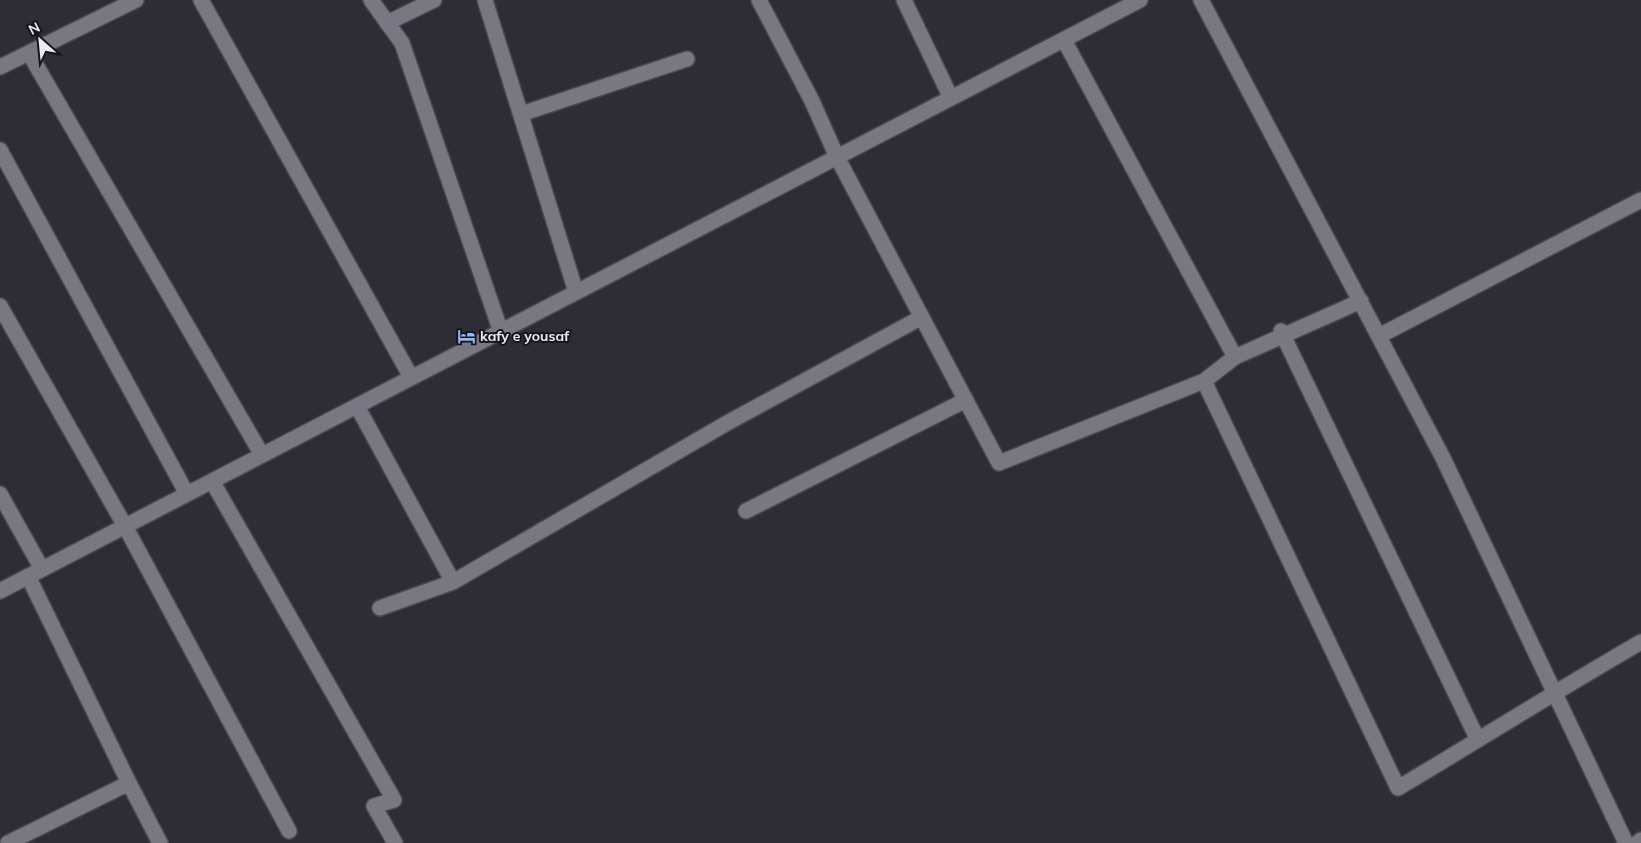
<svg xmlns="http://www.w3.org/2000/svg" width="1641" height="843" font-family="Mulish,sans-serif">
	<rect width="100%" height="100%" fill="#2e2c34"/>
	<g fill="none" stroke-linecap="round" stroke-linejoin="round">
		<defs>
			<path id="minor" d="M201,0L411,377
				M371,0L402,43L501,332
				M485,0L576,292
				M759,0L812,101L837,157L999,463L1204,381L1398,788C1479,740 1559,689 1641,642
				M904,0L951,98
				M1201,0L1443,458L1626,843
				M387,23L434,0
				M1064,40L1235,357L1204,381
				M29,53L262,455
				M0,67L136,0
				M521,114L687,59
				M0,150L187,494
				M0,306L125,526L289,831
				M1281,331L1478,740
				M1379,336L1641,200
				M1235,357L1361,301
				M357,406L453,582L380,608
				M212,481L394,800L374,806L395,843
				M0,494L42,569
				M746,511L966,400
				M28,576L129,783
				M453,582L727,423L922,317
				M0,591L1140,0
				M8,843L129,783L160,843
				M1637,843L1641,840"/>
		</defs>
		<use href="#minor" stroke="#4a484f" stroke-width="18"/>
		<use href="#minor" stroke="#797781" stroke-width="15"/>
	</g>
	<defs>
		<symbol id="hotel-bare" viewBox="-9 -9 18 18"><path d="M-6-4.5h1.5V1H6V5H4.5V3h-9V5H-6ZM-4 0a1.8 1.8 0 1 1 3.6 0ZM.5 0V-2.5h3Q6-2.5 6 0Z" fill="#8fb8fd" stroke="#161519" stroke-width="2.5" paint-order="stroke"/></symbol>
	</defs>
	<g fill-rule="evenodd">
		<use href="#hotel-bare" x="454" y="324" width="25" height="25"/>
	</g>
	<g text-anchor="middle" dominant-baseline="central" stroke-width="4" stroke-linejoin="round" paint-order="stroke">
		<g font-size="14" font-weight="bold" fill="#edebf1" stroke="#161519" text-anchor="start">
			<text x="480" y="336">kafy e yousaf</text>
		</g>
	</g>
	<g transform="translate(40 40) rotate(333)" stroke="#161519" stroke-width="4" paint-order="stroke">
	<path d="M0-4L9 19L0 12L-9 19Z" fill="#edebf1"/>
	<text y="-8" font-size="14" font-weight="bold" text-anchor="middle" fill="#edebf1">N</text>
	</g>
</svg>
